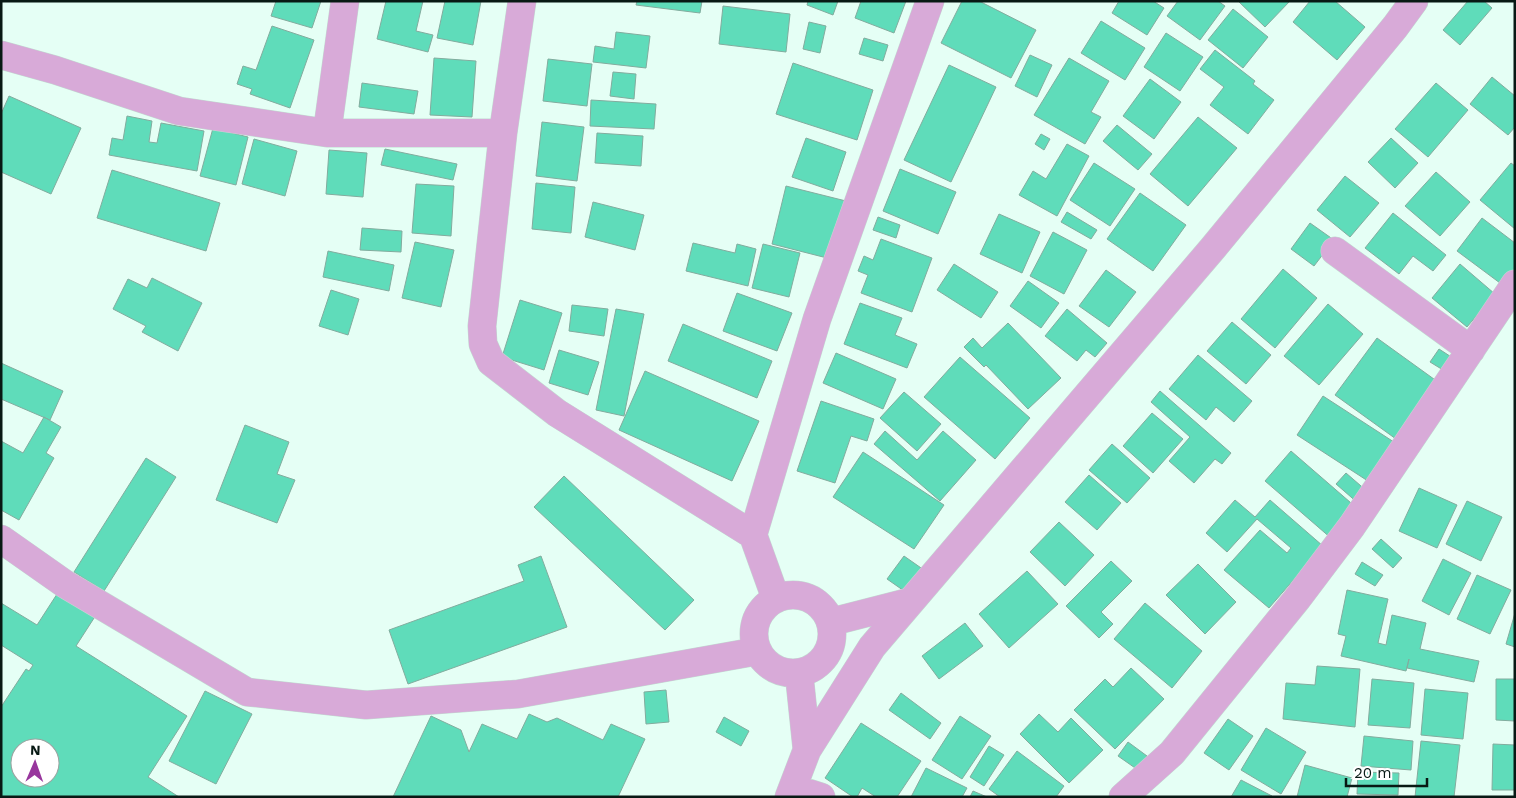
<svg xmlns="http://www.w3.org/2000/svg" width="1516" height="798" font-family="'Work Sans',sans-serif">
	<rect width="100%" height="100%" fill="#e5fff5"/>
	<path fill="#5fdcba" stroke="#82ac9e" fill-rule="evenodd" d="M276,1H321L312,28L271,16Z
		M386,1H423L416,31L433,35L428,52L377,39Z
		M445,1H481L473,45L437,38Z
		M637,1H702L700,13L636,5Z
		M808,1H838L833,15L807,5Z
		M861,1H906L894,33L855,18Z
		M962,1H979L1036,30L1011,78L941,43Z
		M1119,1H1153L1164,8L1147,35L1112,13Z
		M1178,1H1218L1225,6L1200,40L1167,16Z
		M1238,1H1290L1265,27Z
		M1310,1H1335L1365,27L1337,60L1293,22Z
		M1468,1H1484L1492,8L1460,45L1443,30Z
		M723,6L790,14L786,52L719,44Z
		M1233,9L1268,37L1243,68L1208,40Z
		M1101,21L1145,48L1125,80L1081,53Z
		M809,22L826,26L820,53L803,49Z
		M272,26L314,40L290,108L250,94L252,89L237,84L243,66L256,70Z
		M616,32L650,36L646,68L593,62L595,46L614,49Z
		M1166,33L1203,57L1180,91L1144,67Z
		M864,38L888,45L883,61L859,54Z
		M1215,50L1255,81L1253,84L1274,100L1248,134L1210,105L1224,87L1200,69Z
		M1030,55L1052,65L1037,97L1015,86Z
		M434,58L476,61L472,117L430,115Z
		M1069,58L1109,81L1091,112L1101,117L1085,144L1034,115Z
		M548,59L592,64L587,106L543,101Z
		M793,63L873,90L857,140L776,114Z
		M949,65L996,87L951,182L904,160Z
		M613,72L636,74L634,99L610,96Z
		M1492,77L1515,96V127L1508,135L1470,104Z
		M1150,79L1181,102L1154,139L1123,116Z
		M362,83L418,91L414,114L359,107Z
		M1436,83L1468,110L1428,157L1395,129Z
		M9,96L81,128L51,194L1,172V114Z
		M591,100L656,104L654,129L590,126Z
		M127,116L152,121L149,142L157,143L161,123L204,131L197,171L109,155L112,138L123,140Z
		M1198,117L1237,148L1188,206L1150,174Z
		M542,122L584,127L577,181L536,176Z
		M1117,125L1152,154L1138,170L1103,141Z
		M213,128L248,137L236,185L200,176Z
		M597,133L643,136L641,166L595,163Z
		M1041,134L1050,139L1044,150L1035,144Z
		M806,138L846,152L833,191L792,177Z
		M1391,138L1418,163L1395,188L1368,162Z
		M254,139L297,151L285,196L242,184Z
		M1067,144L1089,156L1057,216L1019,195L1033,171L1046,179Z
		M385,149L457,164L453,180L381,165Z
		M329,150L367,153L363,197L326,194Z
		M1094,163L1135,189L1110,226L1070,200Z
		M1511,163L1515,166V229L1480,200Z
		M900,169L956,192L938,234L883,211Z
		M112,170L220,203L206,251L97,218Z
		M1436,172L1470,202L1440,236L1405,206Z
		M1345,176L1379,203L1350,237L1317,210Z
		M536,183L575,187L571,233L532,229Z
		M416,184L454,186L451,236L412,233Z
		M786,186L846,201L831,259L772,244Z
		M1140,193L1186,225L1153,271L1107,239Z
		M593,202L644,215L635,250L585,237Z
		M1067,212L1097,230L1091,239L1061,222Z
		M1393,213L1446,255L1433,271L1413,256L1399,274L1365,248Z
		M999,214L1040,232L1022,273L980,254Z
		M878,217L900,225L896,238L873,230Z
		M1482,218L1515,243V273L1504,286L1457,251Z
		M1310,223L1334,240L1314,266L1291,249Z
		M362,228L402,231L401,252L360,250Z
		M1053,232L1087,250L1064,294L1030,276Z
		M881,239L932,258L912,312L861,293L868,275L858,271L864,256L873,260Z
		M415,242L454,250L441,307L402,298Z
		M693,243L735,253L737,244L756,249L748,286L686,271Z
		M763,244L800,253L789,297L752,288Z
		M328,251L394,265L389,291L323,277Z
		M954,264L998,292L981,318L937,290Z
		M1460,264L1495,294L1467,327L1432,298Z
		M1283,269L1317,298L1275,348L1241,319Z
		M1106,270L1136,292L1109,327L1079,306Z
		M152,278L202,303L178,351L142,332L146,326L113,309L128,279L147,288Z
		M1028,281L1059,303L1041,328L1010,306Z
		M331,290L359,299L348,335L319,326Z
		M737,293L792,313L777,351L723,331Z
		M520,300L562,313L544,370L502,357Z
		M860,303L902,318L895,335L917,344L907,368L844,344Z
		M1328,304L1363,334L1319,385L1284,356Z
		M572,305L608,309L604,336L569,331Z
		M616,309L644,314L624,416L596,410Z
		M1067,309L1107,343L1095,357L1086,350L1077,361L1045,336Z
		M1232,322L1271,355L1246,384L1207,351Z
		M1008,323L1061,378L1028,409L986,365L984,367L964,347L973,338L982,348Z
		M683,324L772,361L757,398L668,361Z
		M1377,338L1438,382L1396,439L1335,395Z
		M1439,349L1456,360L1448,373L1430,362Z
		M559,350L599,362L588,395L549,383Z
		M836,353L896,379L883,409L823,383Z
		M1198,355L1252,401L1234,422L1216,407L1206,420L1169,389Z
		M960,357L1030,418L995,459L924,397Z
		M1,363L63,391L50,420L1,399Z
		M645,371L759,421L732,481L619,430Z
		M1160,391L1231,453L1222,464L1215,459L1194,483L1169,461L1190,437L1151,402Z
		M904,392L941,424L917,451L880,418Z
		M1323,396L1397,444L1371,483L1297,435Z
		M821,401L874,419L867,441L851,436L835,483L797,471Z
		M1152,413L1183,439L1153,473L1123,446Z
		M44,417L61,427L46,453L54,458L19,520L1,510V441L23,453Z
		M245,425L289,442L277,474L295,480L277,523L216,500Z
		M885,431L917,460L943,431L976,460L940,501L874,444Z
		M1112,444L1150,478L1127,503L1089,470Z
		M1291,451L1358,509L1332,539L1265,481Z
		M863,452L944,505L914,549L833,497Z
		M146,458L176,477L104,591L74,572Z
		M1346,473L1368,492L1359,504L1336,484Z
		M1089,475L1121,503L1097,530L1065,502Z
		M564,476L694,600L665,630L534,507Z
		M1419,488L1457,505L1437,548L1399,531Z
		M1235,500L1255,517L1270,500L1323,546L1269,608L1224,570L1260,530L1287,553L1291,548L1257,519L1227,552L1206,533Z
		M1467,501L1502,517L1481,561L1446,544Z
		M1059,522L1094,555L1065,586L1030,552Z
		M1381,539L1402,558L1393,568L1372,549Z
		M541,556L567,627L408,684L389,630L524,581L518,565Z
		M904,556L924,570L907,593L887,579Z
		M1443,559L1471,573L1449,615L1422,601Z
		M1111,561L1132,581L1101,612L1113,624L1099,638L1066,606Z
		M1362,562L1383,575L1375,586L1355,574Z
		M1198,564L1236,602L1205,634L1166,595Z
		M1027,571L1058,604L1009,648L979,614Z
		M1477,575L1511,590L1490,634L1457,619Z
		M1347,590L1388,599L1378,643L1386,645L1392,615L1426,623L1420,649L1479,661L1474,682L1407,668L1409,659L1406,671L1341,656L1346,636L1338,634Z
		M59,591L96,615L76,646L187,716L148,777L179,797H1V707L26,669L29,671L33,665L1,645V603L37,625ZM20,748H50V778H20Z
		M1145,603L1202,651L1172,688L1114,639Z
		M1515,613V647L1506,644Z
		M965,623L983,646L939,679L922,656Z
		M1317,666L1360,669L1355,727L1283,719L1286,683L1315,685Z
		M1131,668L1164,699L1115,749L1074,710L1105,679L1113,687Z
		M1372,679L1414,683L1410,728L1368,725Z
		M1496,679H1515V721L1496,720Z
		M1425,689L1468,693L1463,739L1421,735Z
		M666,690L669,722L646,724L644,692Z
		M205,691L252,714L216,784L169,761Z
		M901,693L941,723L930,739L889,710Z
		M529,714L547,722L557,718L603,740L611,724L645,739L618,797H393L431,716L461,730L469,752L482,724L517,739Z
		M1039,714L1058,732L1071,718L1103,750L1069,783L1020,734Z
		M960,716L991,736L962,779L932,760Z
		M724,717L749,731L741,746L716,732Z
		M1228,719L1253,736L1229,770L1204,753Z
		M861,723L921,761L897,797H876L862,788L857,797H853L825,778Z
		M1266,728L1306,752L1281,794L1241,770Z
		M1364,736L1413,741L1411,770L1361,766Z
		M1421,741L1460,745L1454,797H1415Z
		M1128,742L1147,756L1138,770L1118,756Z
		M1493,744L1515,745V790H1492Z
		M989,746L1004,755L984,786L970,777Z
		M1017,751L1064,786L1056,797H1000L989,789Z
		M1305,765L1352,778L1347,797H1297Z
		M926,768L967,788L962,797H911Z
		M1358,772L1399,773L1398,795L1357,794Z
		M1241,780L1272,796L1231,797Z
		M973,791L987,797H970Z"/>
	<g fill="none" stroke-linecap="round" stroke-linejoin="round">
		<defs>
			<path id="minor" d="M522,1L503,133L482,326L483,344L491,362L557,413L753,535
				M1,55L55,70L179,111L327,133H503
				M327,133L345,1
				M1335,251L1471,350
				M1,539L65,584L247,692L366,705L518,694L758,651
				M754 634a39 39 0 1 1 78 0a39 39 0 1 1-78 0Z
				M776,599L753,535L817,319L930,1
				M831,622L909,602
				M799,673L807,750
				M793,788L821,797
				M789,797L807,750L872,647L1213,248L1395,27L1414,1
				M1123,797L1172,753L1297,599L1352,526L1515,284"/>
		</defs>
		<use href="#minor" stroke="#c2dad1" stroke-width="29"/>
		<use href="#minor" stroke="#d8aad8" stroke-width="28"/>
	</g>
	<rect width="1516" height="798" fill="none" stroke="#081914" stroke-width="5"/>
	<g transform="translate(35 763) rotate(2)"><circle r="24" fill="#ffffff" stroke="#9ca3a1"/>
	<path d="M0-4L9 19L0 12L-9 19Z" fill="#98369d"/>
	<text y="-8" font-size="14" font-weight="bold" text-anchor="middle" fill="#081914">N</text>
	</g>
	<path d="M1346 778v8h81v-8" fill="none" stroke="#081914" stroke-width="2.5"/>
	<text x="1354" y="778" font-size="15" fill="#081914" stroke="#ffffff" stroke-width="4" paint-order="stroke">20 m</text>
</svg>
